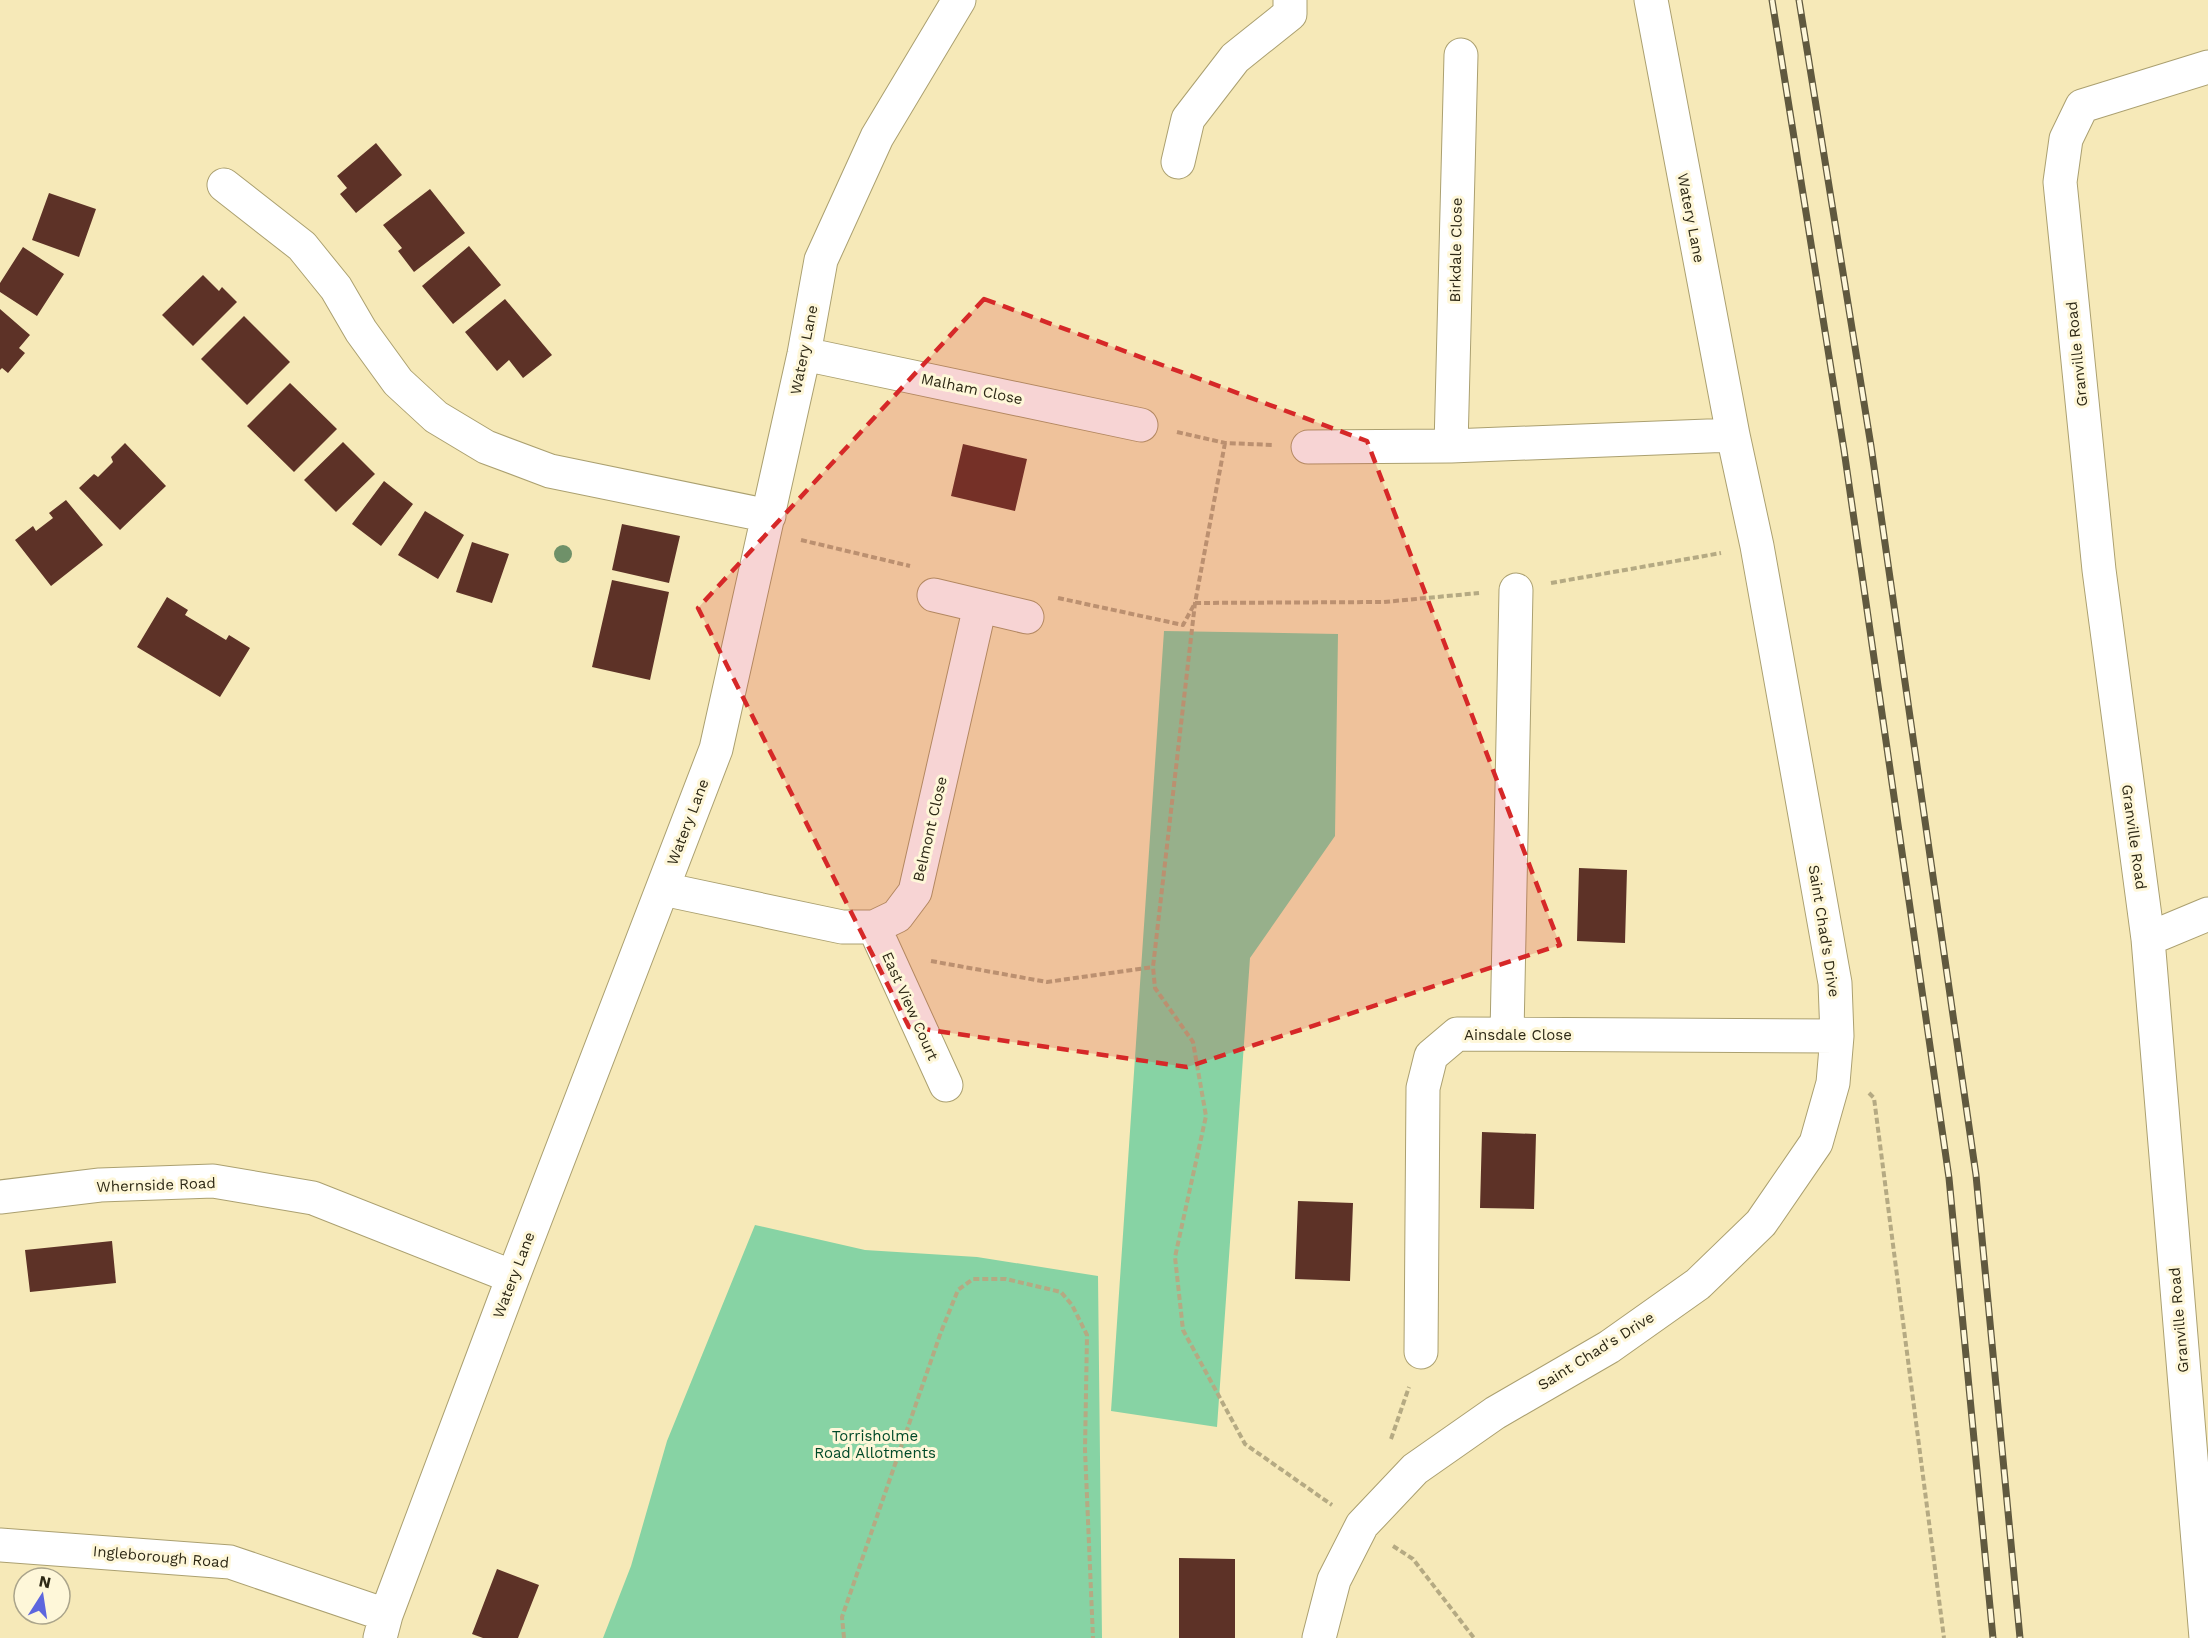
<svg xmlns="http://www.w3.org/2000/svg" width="2208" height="1638" font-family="'Work Sans',sans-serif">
	<rect width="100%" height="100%" fill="#f6e9b8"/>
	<path fill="#87d3a4" d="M1164,631L1338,634L1335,836L1250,958L1217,1427L1111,1411Z
		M755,1225L865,1250L977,1257L1098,1276L1102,1638H603L631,1566L667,1441Z"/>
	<path fill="#5d3227" d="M376,143L402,175L356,213L340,194L347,188L337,176Z
		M430,189L465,233L414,272L398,251L402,248L383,225Z
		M49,193L96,209L79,257L32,240Z
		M469,246L501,285L453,324L422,286Z
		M23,247L64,274L37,316L0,292V283Z
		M203,275L219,291L222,287L237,302L193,346L162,315Z
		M505,299L552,355L523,378L509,360L497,371L465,332Z
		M0,309L30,335L19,348L25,353L8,373L2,368L0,370Z
		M244,316L290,362L247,405L201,359Z
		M290,383L337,429L294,472L247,426Z
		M343,442L375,474L336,512L304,480Z
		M125,443L166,486L120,530L79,488L94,474L98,477L113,462L111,457Z
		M963,444L1027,459L1015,511L951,496Z
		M384,481L413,504L381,546L352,524Z
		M66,500L103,545L51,586L15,540L33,526L36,531L53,518L49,513Z
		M425,511L464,535L438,579L398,555Z
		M622,524L680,536L669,583L612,570Z
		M472,542L509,554L492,603L456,592Z
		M612,580L669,592L650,680L592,667Z
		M167,597L188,610L185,615L226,640L229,635L250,648L220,697L137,647Z
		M1579,868L1627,870L1625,943L1577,941Z
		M1482,1132L1536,1134L1534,1209L1480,1208Z
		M1298,1201L1353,1203L1350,1281L1295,1279Z
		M112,1241L116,1283L30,1292L25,1250Z
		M1179,1558L1235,1559V1638H1179Z
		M497,1569L539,1585L518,1638H483L472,1634Z"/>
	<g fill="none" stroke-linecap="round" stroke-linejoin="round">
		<defs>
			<path id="minor" d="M1178,162L1188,119L1235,58L1290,14V0
				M224,185L302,246L336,288L361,331L398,382L436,417L486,447L550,471L769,516
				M804,354L1141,425
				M1451,446L1461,55
				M1308,447L1451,446L1733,435
				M934,595L1027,617
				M663,889L842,927H874L897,916L915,892L980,606
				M874,927L946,1085
				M2148,939L2208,914
				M1507,1034L1516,590
				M0,1197L100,1185L213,1181L313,1198L513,1277
				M1421,1352L1423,1088L1431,1056L1457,1034L1837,1036
				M0,1545L230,1562L386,1615
				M380,1638L386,1615L513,1277L716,749L804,354L821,260L877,137L959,0
				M1319,1638L1334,1580L1362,1525L1415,1469L1495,1413L1609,1347L1698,1284L1761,1223L1816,1143L1833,1083L1837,1036L1835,983L1757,546L1733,435L1651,0
				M2206,1638L2148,939L2099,570L2060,182L2066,139L2082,106L2208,67"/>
		</defs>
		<use href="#minor" stroke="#aba070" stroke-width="35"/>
		<path stroke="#b5aa83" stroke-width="4" stroke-dasharray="6 3" stroke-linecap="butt" d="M1177,432L1225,443L1273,445
			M1225,443L1195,603L1153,967L1155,988L1193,1042L1206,1116L1175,1257L1183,1330L1245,1444L1332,1505
			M801,540L910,566
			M1551,583L1721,553
			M1058,598L1183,625L1195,603L1384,602L1479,593
			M931,961L1047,982L1153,967
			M1869,1093L1874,1098L1944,1638
			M1391,1439L1409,1387
			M1393,1546L1413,1559L1474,1638
			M844,1638L842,1617L941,1332L958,1290L973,1279H1006L1061,1292L1072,1305L1087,1335L1085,1450L1093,1638"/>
		<use href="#minor" stroke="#fff" stroke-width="33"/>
		<defs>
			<path id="rail" d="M1772,0L1844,450L1949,1178L1993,1638
				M1799,0L1871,446L1976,1175L2020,1638"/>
		</defs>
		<use href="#rail" stroke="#60593f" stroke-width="7"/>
		<use href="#rail" stroke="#fef7d9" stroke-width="4.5" stroke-dasharray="14" stroke-linecap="butt"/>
	</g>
	<circle fill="#6f9169" cx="563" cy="554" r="9"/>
	<path fill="#d62828" fill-opacity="0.2" stroke="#d62828" stroke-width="4.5" stroke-dasharray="12 8" stroke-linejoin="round" d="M984,299L1367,441L1560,945L1187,1067L909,1027L698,608Z"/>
	<g text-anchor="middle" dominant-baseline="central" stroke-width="6" stroke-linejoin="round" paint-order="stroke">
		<g font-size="15" fill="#2d2815" stroke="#fef7d9">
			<text transform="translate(1691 218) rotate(79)">Watery Lane</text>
			<text transform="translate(1456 250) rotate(-89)">Birkdale Close</text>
			<text transform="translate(804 350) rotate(-79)">Watery Lane</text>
			<text transform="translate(2077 354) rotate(-96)">Granville Road</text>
			<text transform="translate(972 389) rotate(12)">Malham Close</text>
			<text transform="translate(688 822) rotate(-69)">Watery Lane</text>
			<text transform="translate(930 829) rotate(-77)">Belmont Close</text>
			<text transform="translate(2134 837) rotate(82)">Granville Road</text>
			<text transform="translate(1824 931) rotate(81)">Saint Chad's Drive</text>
			<text transform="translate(910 1006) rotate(66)">East View Court</text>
			<text x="1518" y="1035">Ainsdale Close</text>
			<text transform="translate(156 1185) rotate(-2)">Whernside Road</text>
			<text transform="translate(514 1275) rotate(-69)">Watery Lane</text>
			<text transform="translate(2179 1320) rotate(-95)">Granville Road</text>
			<text transform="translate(1596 1351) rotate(-32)">Saint Chad's Drive</text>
			<text transform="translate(161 1557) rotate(5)">Ingleborough Road</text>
		</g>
		<g font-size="15" fill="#004928" stroke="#fef7d9">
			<text x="875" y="1436">Torrisholme<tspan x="875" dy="17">Road Allotments</tspan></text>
		</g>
	</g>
	<g transform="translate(42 1596) rotate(12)"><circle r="28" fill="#fef7d9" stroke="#aaa48b" stroke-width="1.5"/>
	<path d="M0-4.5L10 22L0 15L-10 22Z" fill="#5d66de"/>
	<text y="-9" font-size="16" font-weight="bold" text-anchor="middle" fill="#2d2815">N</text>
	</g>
</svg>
